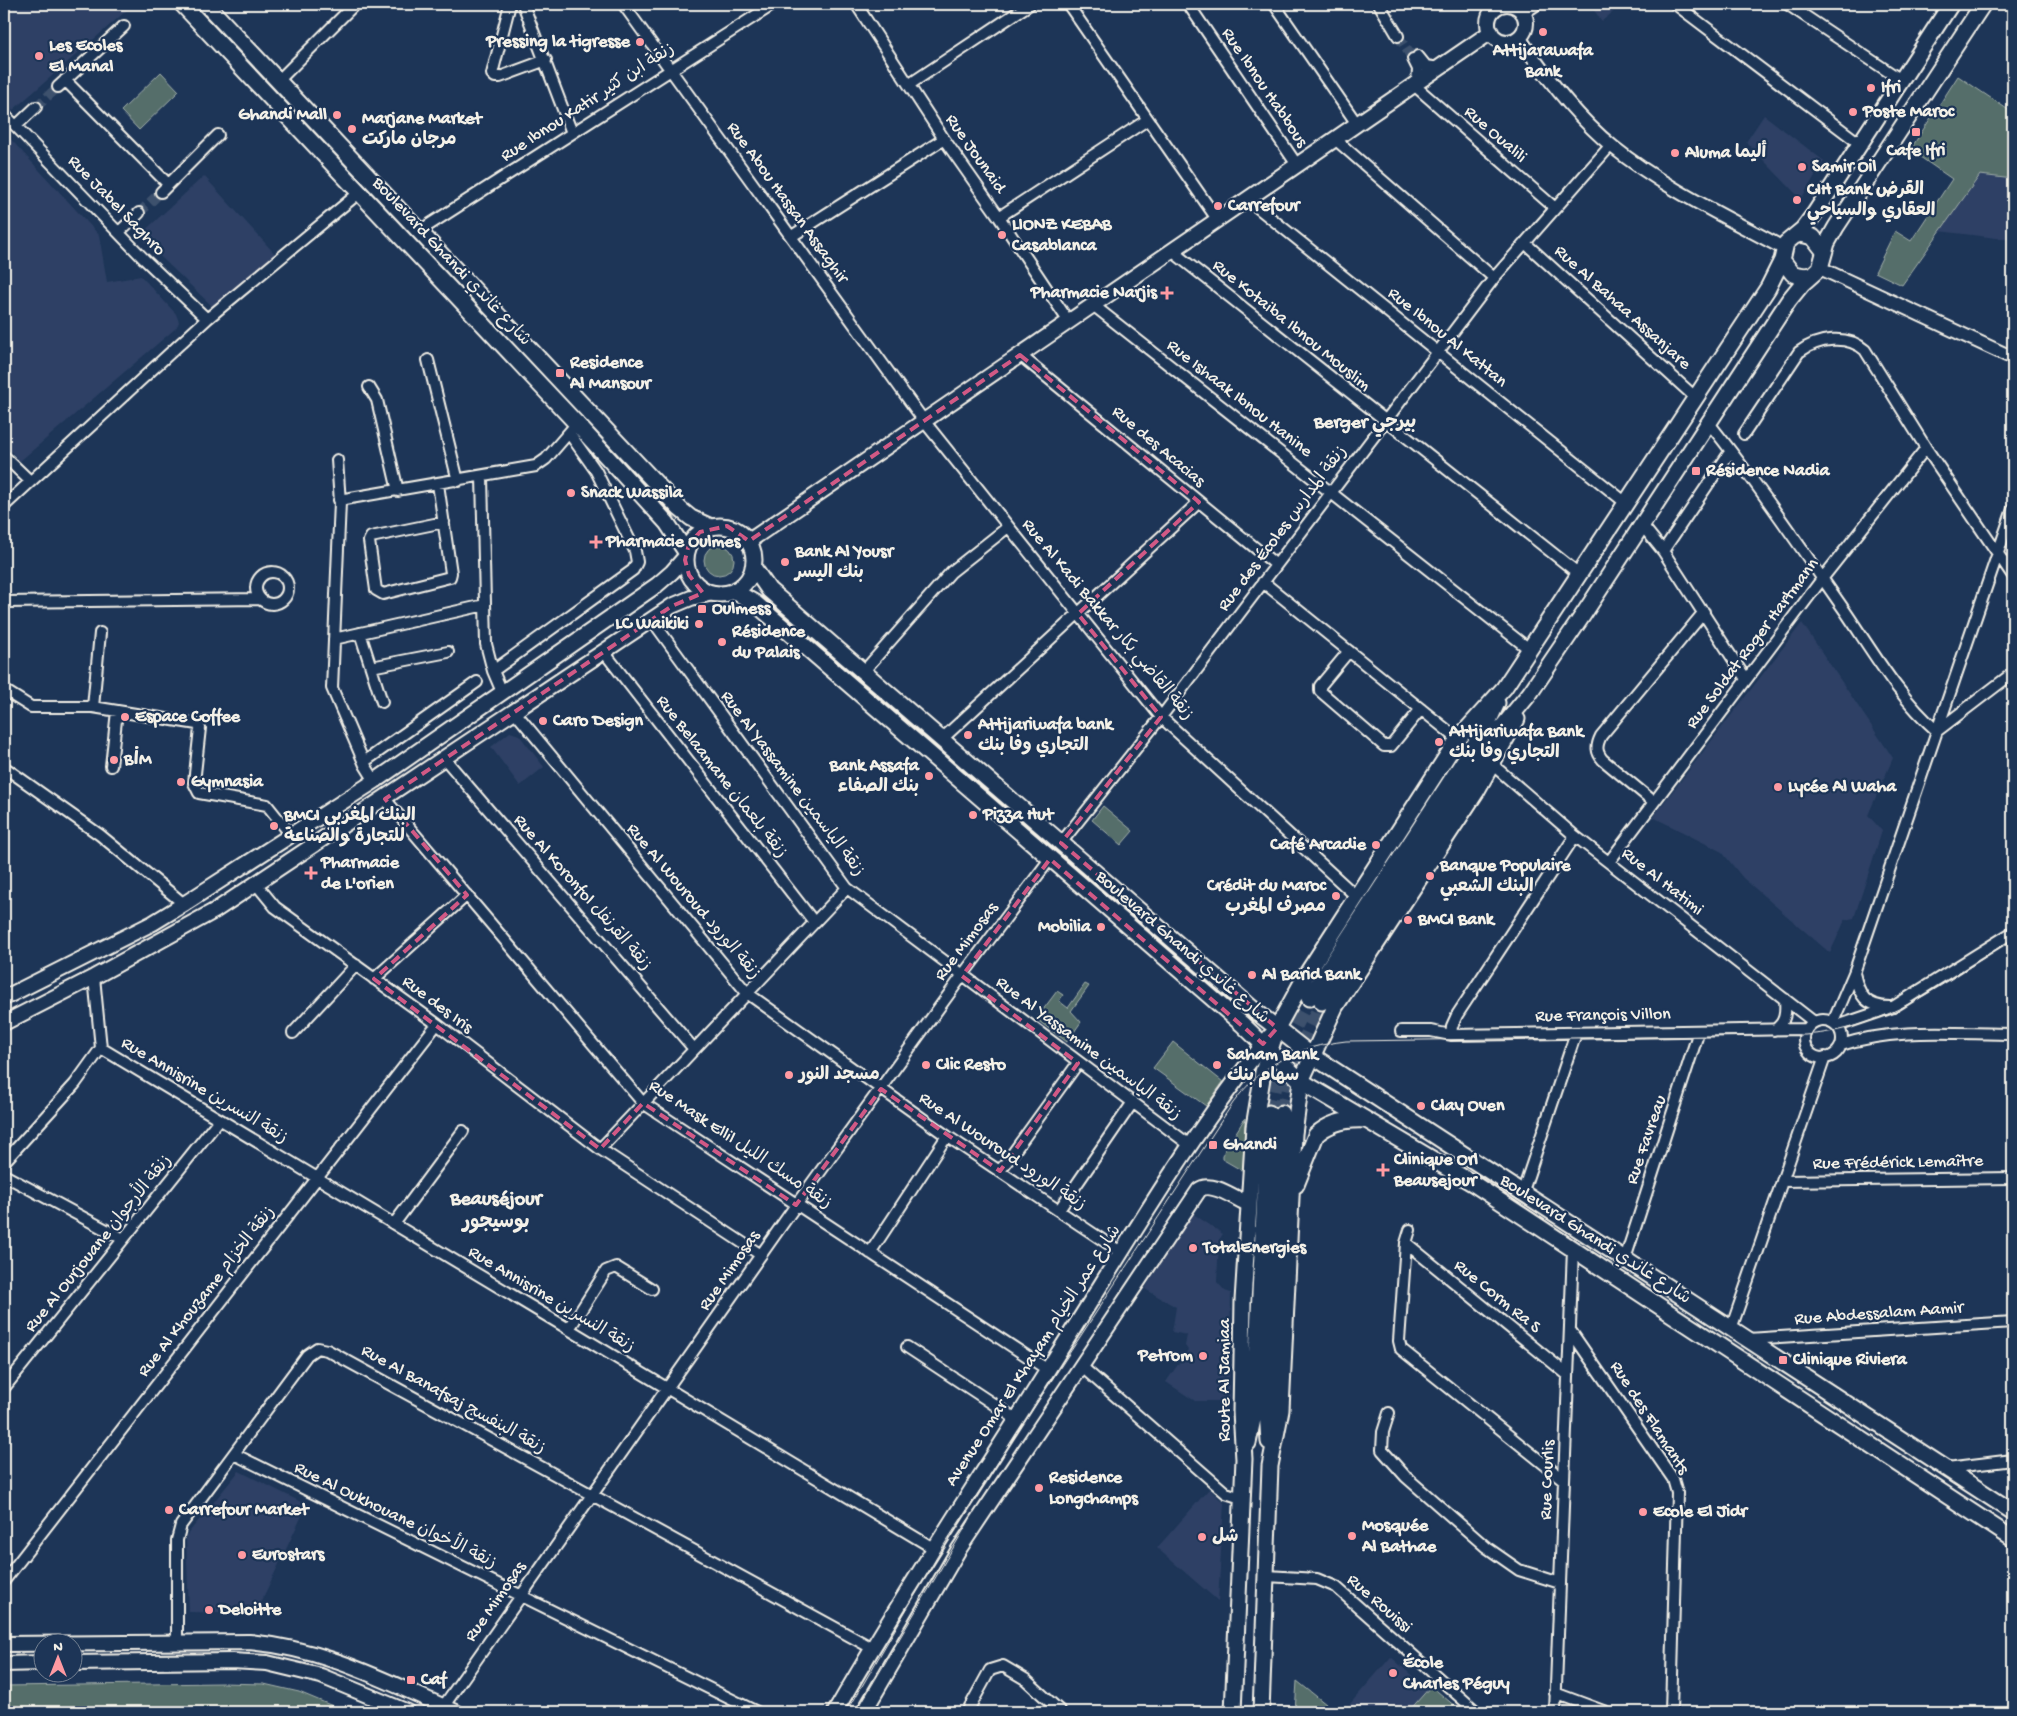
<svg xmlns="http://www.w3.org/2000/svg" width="2017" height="1716" font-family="'Gochi Hand','Playpen Sans Arabic',sans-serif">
	<rect width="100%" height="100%" fill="#1d3557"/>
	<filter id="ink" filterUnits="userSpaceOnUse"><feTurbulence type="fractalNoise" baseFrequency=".02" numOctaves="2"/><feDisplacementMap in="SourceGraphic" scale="10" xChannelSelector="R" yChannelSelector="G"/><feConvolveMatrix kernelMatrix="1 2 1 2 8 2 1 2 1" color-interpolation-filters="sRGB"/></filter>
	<g filter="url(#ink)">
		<path fill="#2e4165" d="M4,4H134L13,110L4,99Z
			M1589,4H1614L1618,8L1602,21Z
			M1764,115L1824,161L1801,199L1746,142Z
			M4,132L99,235L107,282L141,276L176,314L179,322L176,328L20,461L4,444Z
			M1980,175L2013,179V240L1939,231Z
			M204,176L275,254L212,306L139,236Z
			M1802,623L1893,758L1868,815L1882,831L1854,918L1845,920L1830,953L1743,878L1722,852L1653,817Z
			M510,732L519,735L544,767L520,786L491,747Z
			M1192,1213L1223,1234L1219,1240L1217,1282L1225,1291L1231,1293L1229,1401H1195L1166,1382L1188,1350L1185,1346L1187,1335L1172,1332L1176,1307L1145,1289Z
			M239,1471L307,1505L259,1606H243L242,1613L189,1612L186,1536Z
			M1209,1489L1224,1503L1218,1601L1157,1548Z
			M1391,1657L1428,1690L1408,1712H1343Z"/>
		<path fill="#556e6b" stroke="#a4b0aa" d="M161,72L179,91L139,130L121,111Z
			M1958,76L2013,113V179L1980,175L1902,285L1875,272L1895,231L1911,241L1952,179L1910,150Z
			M704 560a15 15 0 1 1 30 0a15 15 0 1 1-30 0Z
			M1103,806L1133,831L1121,845L1092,820Z
			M1085,984L1089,986L1071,1011L1081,1022L1067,1042L1036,1019L1057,991L1063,995L1059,1001L1068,1008Z
			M1173,1042L1223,1082L1206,1106L1153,1068Z
			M1245,1118L1243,1169L1241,1170L1222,1159V1155Z
			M1297,1681L1336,1712H1295Z
			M222,1683L264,1684L299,1692L347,1712H4V1686Z
			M1431,1686L1462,1712H1408Z"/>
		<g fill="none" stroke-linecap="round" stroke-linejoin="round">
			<path stroke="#3d516d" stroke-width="10" stroke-dasharray="10 5" stroke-linecap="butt" d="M1398,36L1413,59
				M36,107L58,87
				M139,213L161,192"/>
			<path stroke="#3d516d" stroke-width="15" stroke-dasharray="15 8" stroke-linecap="butt" d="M1269,1113L1284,1045L1309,998
				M1282,1113L1293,1067L1322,1002"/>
			<defs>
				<path id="minor" d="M510,4L492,74L495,77H500L546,60
					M523,4L572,133
					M623,4L924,421L1161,717L1357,897
					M856,4L944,139L999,217L1069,322
					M1068,4L1217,219
					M1188,4L1297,165
					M1274,4L1357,124
					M1379,4L1398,36
					M1675,4L1859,143
					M1787,4L1901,80
					M1418,56L1426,66L1439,68
					M1413,59L1418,69L1417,83
					M65,80L168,184
					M279,80L355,4
					M910,84L1030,4
					M1414,85L1555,208
					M58,87L124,26
					M4,114L144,259L207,319
					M16,126L36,107
					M1335,139L1494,278
					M161,192L218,135
					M1247,199L1626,503
					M999,217L1147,120
					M421,230L774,4
					M119,232L139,213
					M792,236L944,139
					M1525,243L1696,398
					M1172,251L1579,574
					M1093,305L1529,649
					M1020,355L1275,564
					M428,360L458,481
					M369,387L377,400L398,491
					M1709,423C1757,483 1801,548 1845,611C1873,652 1899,698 1937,731L2013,673
					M1744,434L1799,352C1818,338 1847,334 1865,350L1926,448L2013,576
					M4,456L30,481
					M337,460L340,502L332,688L365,765L375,781
					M482,477L486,644L493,671L502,692
					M438,484L451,573L450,577L383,594L376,590L369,541L371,537L444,522
					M339,500L536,466L546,459L572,429
					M4,506L207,319L360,192
					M1642,525L1663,551L1746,679
					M1663,551L1730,452
					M256 588a16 16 0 1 1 32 0a16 16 0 1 1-32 0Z
					M1263,582L1458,739
					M4,602L260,599
					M652,620L847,888L1191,1146
					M360,633L382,702
					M334,639L485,605
					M1349,651L1320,686V691L1384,746H1391L1421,709
					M604,652L814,922
					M371,667L448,652
					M493,671L633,570L637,562L635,551L596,471L569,433
					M863,672L951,572L1008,527
					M4,690L31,707H93L197,724L200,728L194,783L199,793L267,805L291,835
					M93,707L100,633
					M515,712L747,993L947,1136L1122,1253
					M942,739L1199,502
					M444,758L694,1049
					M364,762L477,682
					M1493,765L1575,836L1814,1022
					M111,766L117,711
					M4,767L100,835L184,904
					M385,799L643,1103L1048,1370
					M1654,802L1603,760C1596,752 1596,746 1601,736L1704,612
					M1061,843L1161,717L1494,278L1611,145
					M1609,862L1822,579L1926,448
					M257,885L275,907L437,1024L600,1149L761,1255
					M1854,973C1859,995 1865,1007 1890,1007
					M374,979L467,895
					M1804 1039a19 19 0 1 1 38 0a19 19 0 1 1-38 0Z
					M1833,1022L1854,973L2013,509
					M1837,1026L1893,1007L2013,932
					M1774,1030C1786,1023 1786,1012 1785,999
					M1401,1031H1431L1451,1035L1807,1029
					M293,1033L356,965
					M1451,1035L1452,1026L1457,1015L1575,836
					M1841,1045C1896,1027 1956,1034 2013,1034
					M101,1048L933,1548
					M600,1149L847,888
					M4,1162L75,1084L101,1048L94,977
					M1000,1171L1078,1063
					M4,1175L123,1239
					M1782,1181L2013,1178
					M1523,1191L1576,1033
					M1059,1210L1133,1102
					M394,1224L463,1131
					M1410,1230L1406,1243L1399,1341L1401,1349L1564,1480
					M1406,1243L1568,1375
					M870,1253L947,1136
					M1625,1259L1699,1031
					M569,1329L606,1271L616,1267L652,1289
					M1731,1329L1825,1057
					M1570,1330L1673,1479L1677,1493L1671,1712
					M1749,1339L2013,1322
					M907,1347L1016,1419
					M1081,1366L1226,1493L1235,1496L1242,1495
					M4,1388L219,1120
					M1389,1413L1383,1432L1382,1450L1406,1477L1486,1547L1519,1570L1560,1583
					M234,1454L757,1712
					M1947,1468L2013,1460
					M1267,1576L1317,1579L1336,1587L1477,1712
					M4,1581L437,1024
					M177,1642V1540L181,1525L307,1355L317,1348L327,1350L872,1648
					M1555,1693L1606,1712
					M443,1707L796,1205L962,976L1050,859
					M967,1712L990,1670L1003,1666L1025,1679L1061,1712
					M1555,1712L1573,1249"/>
				<path id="tertiary" d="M1494,4L1497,7
					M1519,37C1545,76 1576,117 1613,147C1664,188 1726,217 1783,248
					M1820,268L2013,358"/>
				<path id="secondary" d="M1488 23a19 19 0 1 1 38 0a19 19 0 1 1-38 0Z
					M1522,12L1534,4
					M749,541L1491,32
					M4,998L153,923L184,904L375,781L657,585L672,572L686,556
					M4,1023L94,977L216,910L672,606L691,598L713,593
					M4,1644L249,1642C327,1649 385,1681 456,1712
					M72,1663L232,1661L267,1663L321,1676L408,1712
					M4,1664L42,1663
					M835,1712C905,1590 983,1474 1057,1355C1125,1248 1190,1135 1270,1036
					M864,1712L959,1549L1199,1190C1211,1180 1236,1199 1248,1204"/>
				<path id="primary" d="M182,4L577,424L667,523L686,552
					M206,4L680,509L691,518L711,527
					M1795,236L1801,234L1813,237L1824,251
					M1782,260L1793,274L1805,276L1811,275
					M686 560a34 34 0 1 1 68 0a34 34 0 1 1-68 0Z
					M753,567L769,590L1254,1010L1311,1055L2013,1512
					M734,591L755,603L1242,1024L1301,1081L1474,1184L2013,1539
					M1309,998L1486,727L1497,703
					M1322,1002L1499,731L1530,693L1583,615L1789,300L1802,284L1820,268L1827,243L1836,227L1983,4
					M1296,1185L1316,1135C1330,1122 1347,1119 1365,1120
					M1269,1442L1267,1410L1282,1113
					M1248,1443L1254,1414L1269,1113
					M1233,1712L1244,1459L1241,1412L1243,1301L1254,1127L1263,1072L1277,1028L1306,975L1458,739L1504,688L1768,288L1782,260L1786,243L1803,229L1815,213L1951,4
					M1261,1712L1270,1466L1281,1410L1294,1134L1301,1081L1335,1007L1476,792L1517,719"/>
			</defs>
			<use href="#minor" stroke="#f4f1e8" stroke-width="14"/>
			<use href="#tertiary" stroke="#f4f1e8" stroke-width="16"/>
			<use href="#secondary" stroke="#f4f1e8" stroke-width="18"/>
			<use href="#primary" stroke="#f4f1e8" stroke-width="19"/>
			<use href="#minor" stroke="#1d3557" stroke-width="10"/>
			<use href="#tertiary" stroke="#1d3557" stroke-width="12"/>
			<use href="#secondary" stroke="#1d3557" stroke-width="14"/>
			<use href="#primary" stroke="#1d3557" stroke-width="15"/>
			<path stroke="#f4f1e8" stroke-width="1" d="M847,1712L944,1545L1233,1103C1263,1063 1296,1047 1346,1041L1805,1035C1889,1029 1944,982 2013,939
				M856,1712L969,1521"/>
		</g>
	</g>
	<path fill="none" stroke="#d15985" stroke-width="4" stroke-dasharray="10 6" stroke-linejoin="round" d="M1020,355L1199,502L1078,614L1161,717L1061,843L1277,1028L1263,1044L1050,859L962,976L1078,1063L1000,1171L881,1089L796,1205L643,1103L600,1149L374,979L467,895L385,799L672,606L703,593L689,575L685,560L689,544L700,532L727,526L749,541Z"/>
	<g fill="#ff9aa2" stroke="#1d3557" stroke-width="2">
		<circle cx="1543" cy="32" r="5"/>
		<circle cx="640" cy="42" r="5"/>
		<circle cx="39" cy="56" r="5"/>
		<circle cx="1871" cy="88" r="5"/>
		<circle cx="1853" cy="112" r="5"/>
		<circle cx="337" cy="115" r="5"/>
		<circle cx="352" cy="129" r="5"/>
		<rect x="1911" y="127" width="10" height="10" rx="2.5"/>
		<circle cx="1675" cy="153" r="5"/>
		<circle cx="1802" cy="167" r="5"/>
		<circle cx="1797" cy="200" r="5"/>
		<circle cx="1218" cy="206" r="5"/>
		<circle cx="1002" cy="235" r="5"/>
		<path d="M1164.5 285.5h5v5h5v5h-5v5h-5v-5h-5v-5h5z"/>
		<rect x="555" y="368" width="10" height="10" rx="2.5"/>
		<rect x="1691" y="466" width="10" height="10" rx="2.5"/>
		<circle cx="571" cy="493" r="5"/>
		<path d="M593.5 534.5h5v5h5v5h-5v5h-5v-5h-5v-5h5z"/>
		<circle cx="785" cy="562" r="5"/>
		<rect x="697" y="604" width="10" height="10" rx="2.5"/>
		<circle cx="699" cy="624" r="5"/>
		<circle cx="722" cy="642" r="5"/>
		<circle cx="125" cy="717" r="5"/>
		<circle cx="543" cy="721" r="5"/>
		<circle cx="968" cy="735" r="5"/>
		<circle cx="1439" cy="742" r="5"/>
		<circle cx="114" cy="760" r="5"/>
		<circle cx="929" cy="776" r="5"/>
		<circle cx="181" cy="782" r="5"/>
		<circle cx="1778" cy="787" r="5"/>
		<circle cx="973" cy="815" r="5"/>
		<circle cx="274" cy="826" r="5"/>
		<circle cx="1376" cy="845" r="5"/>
		<path d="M308.5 865.5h5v5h5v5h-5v5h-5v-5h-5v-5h5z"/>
		<circle cx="1430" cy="876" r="5"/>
		<circle cx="1336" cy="896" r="5"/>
		<circle cx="1408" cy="920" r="5"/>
		<circle cx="1101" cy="927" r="5"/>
		<circle cx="1252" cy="975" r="5"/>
		<circle cx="926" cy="1065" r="5"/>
		<circle cx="1217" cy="1065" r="5"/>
		<circle cx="789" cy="1075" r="5"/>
		<circle cx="1421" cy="1106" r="5"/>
		<rect x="1208" y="1140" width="10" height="10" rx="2.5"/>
		<path d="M1380.5 1162.5h5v5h5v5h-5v5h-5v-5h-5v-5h5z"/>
		<circle cx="1193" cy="1248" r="5"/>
		<circle cx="1203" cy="1356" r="5"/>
		<rect x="1778" y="1355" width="10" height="10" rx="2.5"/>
		<circle cx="1039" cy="1488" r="5"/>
		<circle cx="169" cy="1510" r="5"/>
		<circle cx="1643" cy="1512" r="5"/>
		<circle cx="1352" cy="1536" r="5"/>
		<circle cx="1202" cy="1537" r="5"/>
		<circle cx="242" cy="1555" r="5"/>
		<circle cx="209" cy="1610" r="5"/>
		<circle cx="1393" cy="1673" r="5"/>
		<rect x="406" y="1675" width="10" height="10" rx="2.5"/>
	</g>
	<g text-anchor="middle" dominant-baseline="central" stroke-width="4.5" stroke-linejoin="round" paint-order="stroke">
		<g font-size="18" font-weight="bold" fill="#f4f1e8" stroke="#1d3557" text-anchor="start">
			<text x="630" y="42" text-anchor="end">Pressing la tigresse</text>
			<text x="49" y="46">Les Ecoles<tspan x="49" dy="21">El Manal</tspan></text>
			<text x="1543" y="51" text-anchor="middle">Attijarawafa<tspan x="1543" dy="21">Bank</tspan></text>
			<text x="1881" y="88">Ifri</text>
			<text x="1863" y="112">Poste Maroc</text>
			<text x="327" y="115" text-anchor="end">Ghandi Mall</text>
			<text x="362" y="119">Marjane Market<tspan x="362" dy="21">مرجان ماركت</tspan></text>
			<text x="1916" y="151" text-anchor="middle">Cafe Ifri</text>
			<text x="1685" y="153">Aluma أليما</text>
			<text x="1812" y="167">Samir Oil</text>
			<text x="1807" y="190">CIH Bank القرض<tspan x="1807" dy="21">العقاري والسياحي</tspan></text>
			<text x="1228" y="206">Carrefour</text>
			<text x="1012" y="225">LIONZ KEBAB<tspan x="1012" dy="21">Casablanca</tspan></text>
			<text x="1157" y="293" text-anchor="end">Pharmacie Narjis</text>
			<text x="570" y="363">Residence<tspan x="570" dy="21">Al Mansour</tspan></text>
			<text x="1706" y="471">Résidence Nadia</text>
			<text x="581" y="493">Snack Wassila</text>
			<text x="606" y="542">Pharmacie Oulmes</text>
			<text x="795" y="552">Bank Al Yousr<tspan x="795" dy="21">بنك اليسر</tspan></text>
			<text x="712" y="609">Oulmess</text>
			<text x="689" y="624" text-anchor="end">LC Waikiki</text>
			<text x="732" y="632">Résidence<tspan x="732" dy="21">du Palais</tspan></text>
			<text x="135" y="717">Espace Coffee</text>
			<text x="553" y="721">Caro Design</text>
			<text x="978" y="725">Attijariwafa bank<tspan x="978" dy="21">التجاري وفا بنك</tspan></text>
			<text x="1449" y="732">Attijariwafa Bank<tspan x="1449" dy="21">التجاري وفا بنك</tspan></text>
			<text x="124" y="760">BİM</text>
			<text x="919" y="766" text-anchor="end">Bank Assafa<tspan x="919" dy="21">بنك الصفاء</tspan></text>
			<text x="191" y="782">Gymnasia</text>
			<text x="1788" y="787">Lycée Al Waha</text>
			<text x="983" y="815">Pizza Hut</text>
			<text x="284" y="816">BMCI البنك المغربي<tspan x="284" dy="21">للتجارة والصناعة</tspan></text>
			<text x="1366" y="845" text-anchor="end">Café Arcadie</text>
			<text x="321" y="863">Pharmacie<tspan x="321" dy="21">de L'orien</tspan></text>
			<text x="1440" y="866">Banque Populaire<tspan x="1440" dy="21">البنك الشعبي</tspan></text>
			<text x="1326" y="886" text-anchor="end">Crédit du Maroc<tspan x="1326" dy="21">مصرف المغرب</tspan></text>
			<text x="1418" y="920">BMCI Bank</text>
			<text x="1091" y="927" text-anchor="end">Mobilia</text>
			<text x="1262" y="975">Al Barid Bank</text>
			<text x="1227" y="1055">Saham Bank<tspan x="1227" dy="21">سهام بنك</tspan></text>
			<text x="936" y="1065">Clic Resto</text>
			<text x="799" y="1075">مسجد النور</text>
			<text x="1431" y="1106">Clay Oven</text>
			<text x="1223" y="1145">Ghandi</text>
			<text x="1394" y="1160">Clinique Orl<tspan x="1394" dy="21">Beausejour</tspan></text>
			<text x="1203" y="1248">TotalEnergies</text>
			<text x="1193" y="1356" text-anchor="end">Petrom</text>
			<text x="1793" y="1360">Clinique Riviera</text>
			<text x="1049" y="1478">Residence<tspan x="1049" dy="21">Longchamps</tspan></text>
			<text x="179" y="1510">Carrefour Market</text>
			<text x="1653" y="1512">Ecole El Jidr</text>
			<text x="1362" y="1526">Mosquée<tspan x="1362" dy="21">Al Bathae</tspan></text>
			<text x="1212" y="1537">شل</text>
			<text x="252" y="1555">Eurostars</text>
			<text x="219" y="1610">Deloitte</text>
			<text x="1403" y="1663">École<tspan x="1403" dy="21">Charles Péguy</tspan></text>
			<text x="421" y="1680">Caf</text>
		</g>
		<g font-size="18" fill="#f4f1e8" stroke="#1d3557">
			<text transform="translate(1264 88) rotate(56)">Rue Ibnou Habbous</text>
			<text transform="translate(588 103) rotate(-33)">Rue Ibnou Katir زنقة ابن كثير</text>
			<text transform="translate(1495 135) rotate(41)">Rue Oualili</text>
			<text transform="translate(975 154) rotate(55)">Rue Jounaid</text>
			<text transform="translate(787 203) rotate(54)">Rue Abou Hassan Assaghir</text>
			<text transform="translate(116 206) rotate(46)">Rue Jabel Saghro</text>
			<text transform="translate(451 262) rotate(47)">Boulevard Ghandi شارع غاندي</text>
			<text transform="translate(1622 308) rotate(42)">Rue Al Bahaa Assanjare</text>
			<text transform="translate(1291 326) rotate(39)">Rue Kotaiba Ibnou Mouslim</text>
			<text transform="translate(1447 338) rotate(39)">Rue Ibnou Al Kattan</text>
			<text transform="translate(1239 399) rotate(38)">Rue Ishaak Ibnou Hanine</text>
			<text transform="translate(1158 447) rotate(40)">Rue des Acacias</text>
			<text transform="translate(1283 529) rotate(-53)">Rue des Écoles زنقة المدارس</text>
			<text transform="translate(1107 620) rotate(50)">Rue Al Kadi Bakkar زنقة القاضي بكار</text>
			<text transform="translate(1753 644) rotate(-53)">Rue Soldat Roger Hartmann</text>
			<text transform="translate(721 777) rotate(52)">Rue Belaamane زنقة بلعمان</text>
			<text transform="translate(792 784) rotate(53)">Rue Al Yassamine زنقة الياسمين</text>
			<text transform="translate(1662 882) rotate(38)">Rue Al Hatimi</text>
			<text transform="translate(582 893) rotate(49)">Rue Al Koronfol زنقة القرنفل</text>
			<text transform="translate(693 902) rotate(50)">Rue Al Wouroud زنقة الورود</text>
			<text transform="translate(967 942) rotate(-53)">Rue Mimosas</text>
			<text transform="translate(1182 948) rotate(41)">Boulevard Ghandi شارع غاندي</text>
			<text transform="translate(437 1005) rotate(37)">Rue des Iris</text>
			<text transform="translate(1603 1016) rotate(-1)">Rue François Villon</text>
			<text transform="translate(1088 1049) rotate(37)">Rue Al Yassamine زنقة الياسمين</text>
			<text transform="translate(204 1091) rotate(31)">Rue Annisrine زنقة النسرين</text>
			<text transform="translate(1647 1140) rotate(-71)">Rue Favreau</text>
			<text transform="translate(740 1145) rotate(34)">Rue Mask Ellil زنقة مسك الليل</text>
			<text transform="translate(1002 1152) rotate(34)">Rue Al Wouroud زنقة الورود</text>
			<text transform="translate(1898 1163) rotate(-1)">Rue Frédérick Lemaître</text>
			<text transform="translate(1595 1240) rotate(33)">Boulevard Ghandi شارع غاندي</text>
			<text transform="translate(99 1244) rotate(-51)">Rue Al Ourjouane زنقة الأرجوان</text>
			<text transform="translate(730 1271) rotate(-55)">Rue Mimosas</text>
			<text transform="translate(207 1292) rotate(-52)">Rue Al Khouzame زنقة الخزام</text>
			<text transform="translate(1497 1297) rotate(39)">Rue Corm Ra S</text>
			<text transform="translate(551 1300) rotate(31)">Rue Annisrine زنقة النسرين</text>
			<text transform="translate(1879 1314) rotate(-4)">Rue Abdessalam Aamir</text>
			<text transform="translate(1034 1356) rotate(-57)">Avenue Omar El Khayam شارع عمر الخيام</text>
			<text transform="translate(1225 1380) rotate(-90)">Route Al Jamiaa</text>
			<text transform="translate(453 1400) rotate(29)">Rue Al Banafsaj زنقة البنفسج</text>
			<text transform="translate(1649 1418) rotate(57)">Rue des Flamants</text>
			<text transform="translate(1548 1480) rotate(-88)">Rue Courlis</text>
			<text transform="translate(395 1516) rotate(26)">Rue Al Oukhouane زنقة الأخوان</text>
			<text transform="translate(496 1602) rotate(-55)">Rue Mimosas</text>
			<text transform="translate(1379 1604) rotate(41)">Rue Rouissi</text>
		</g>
		<g font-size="19" font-weight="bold" fill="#f4f1e8" stroke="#1d3557">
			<text x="1365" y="423">Berger بيرجي</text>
		</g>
		<g font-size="20" font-weight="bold" fill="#f4f1e8" stroke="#1d3557">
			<text x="496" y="1200">Beauséjour<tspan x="496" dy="23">بوسيجور</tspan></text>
		</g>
	</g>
	<rect width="2017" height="1716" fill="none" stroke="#1d3557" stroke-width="20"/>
	<rect x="10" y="10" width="1997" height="1696" fill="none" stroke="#f4f1e8" stroke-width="2" filter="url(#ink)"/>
	<g transform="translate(58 1658)"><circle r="24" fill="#1d3557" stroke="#738091"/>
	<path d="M0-4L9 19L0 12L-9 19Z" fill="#ff9aa2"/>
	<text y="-8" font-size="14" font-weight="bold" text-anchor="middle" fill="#f4f1e8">N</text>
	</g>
</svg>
